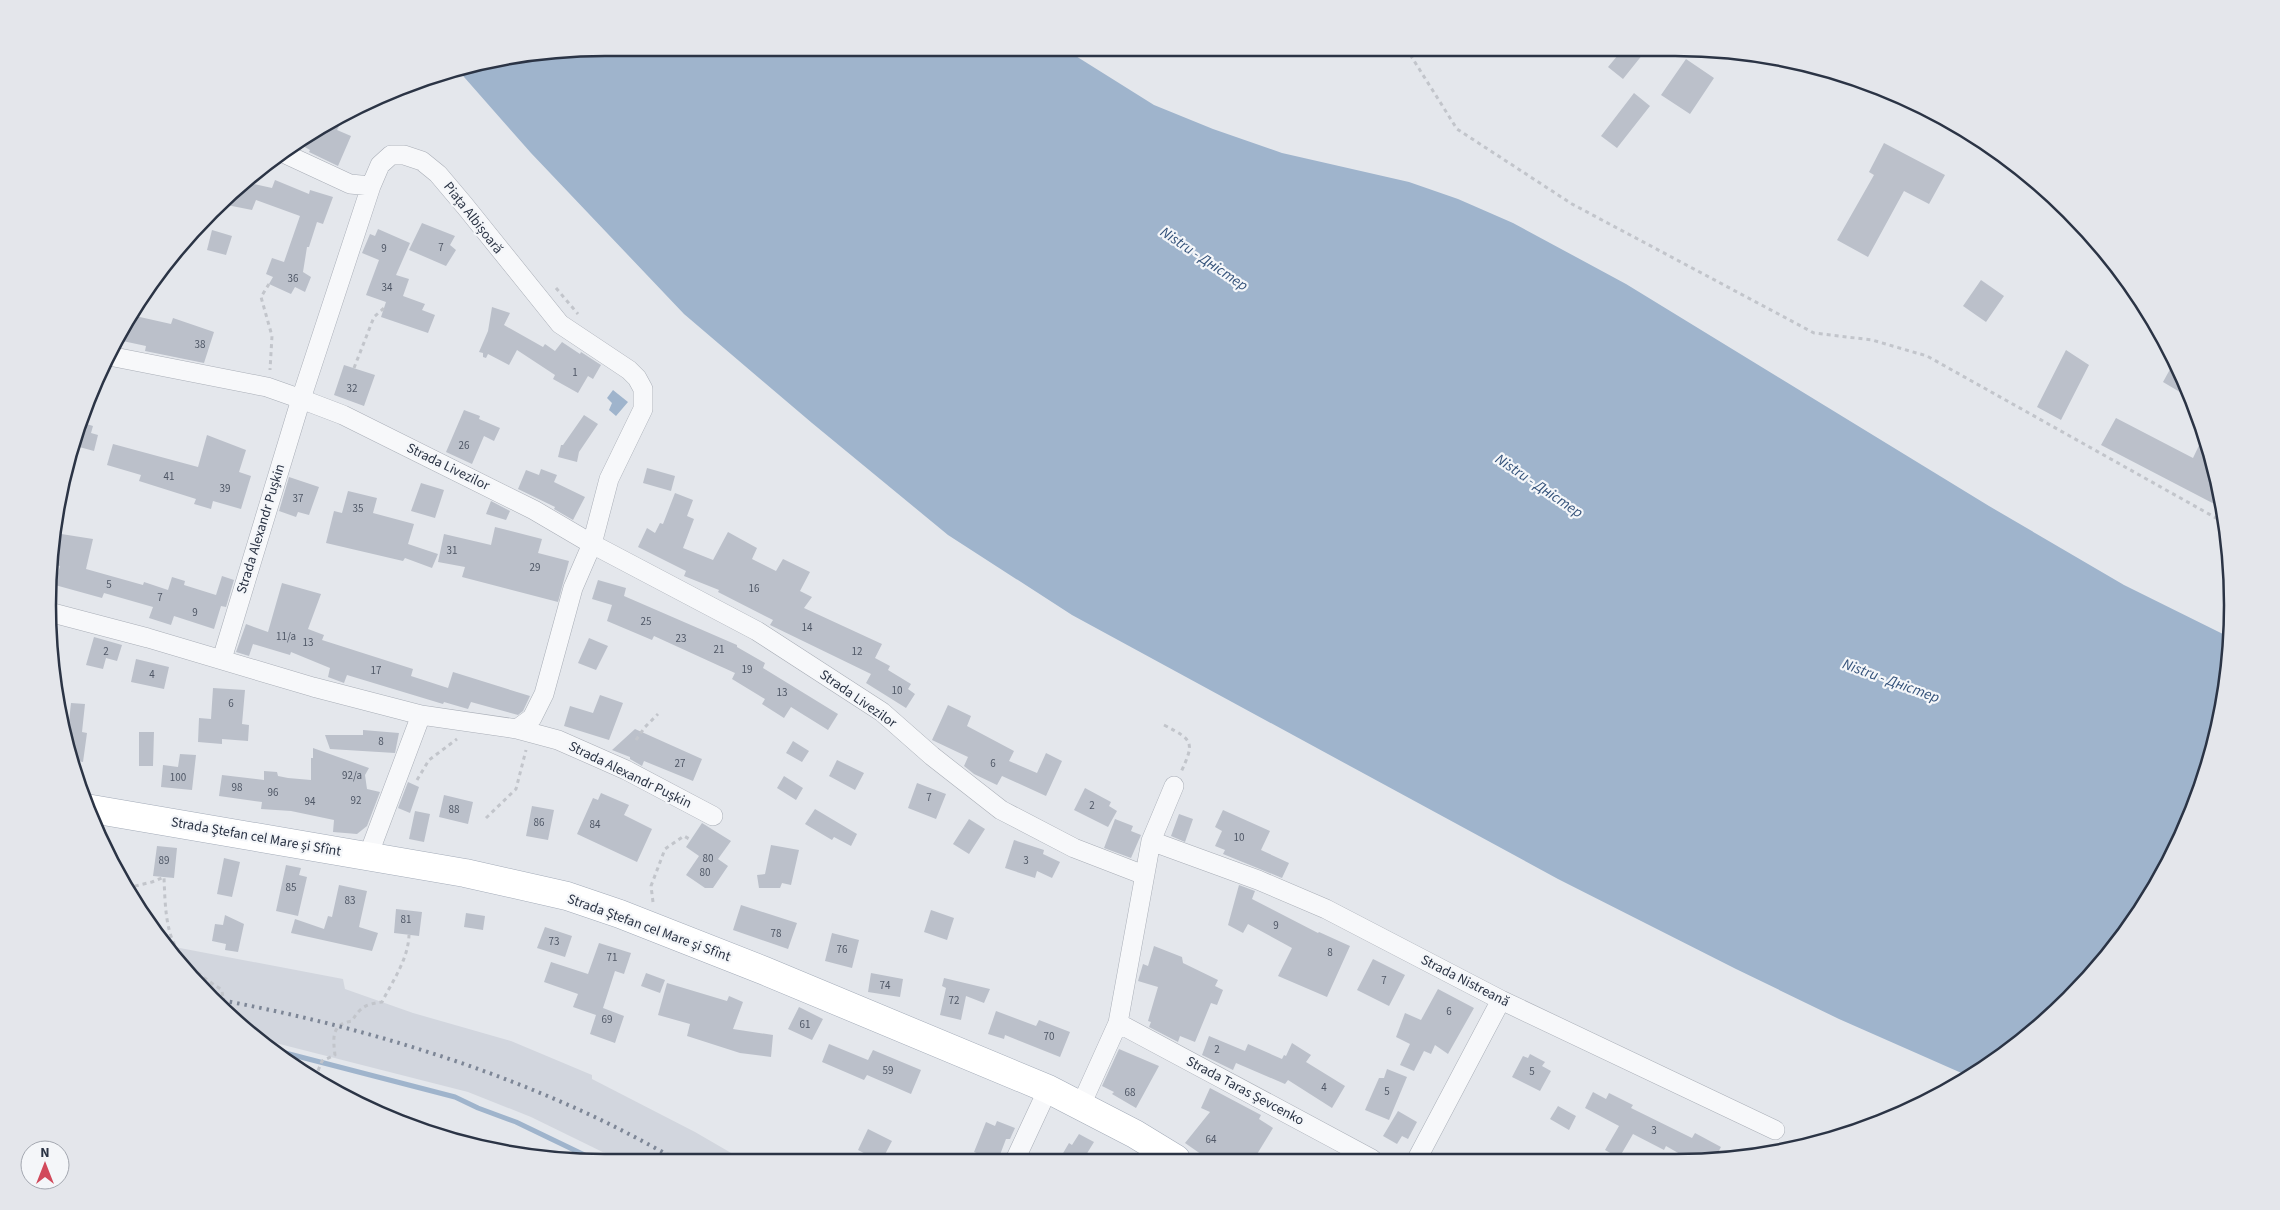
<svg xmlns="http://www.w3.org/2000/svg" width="2280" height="1210" font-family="'Source Sans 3',sans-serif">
	<rect width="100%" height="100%" fill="#e4e7ec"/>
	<path fill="#d2d6de" d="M164,945L343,979L345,989L413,1013L511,1041L592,1075V1079L695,1132L745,1161H621L531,1117L468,1092L256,1038L186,973Z"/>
	<path fill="#9fb4cc" d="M605,48H1063L1154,105L1213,129L1282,153L1409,182L1458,199L1513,223L1626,284L1989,506L2124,585L2231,638L2213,750L2175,852L2094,972L2014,1047L1966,1075L1839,1019L1736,969L1558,879L1072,615L948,535L812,423L684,314L531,153L457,69L497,58Z
		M613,390L628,402L616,416L609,410L612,403L607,398Z"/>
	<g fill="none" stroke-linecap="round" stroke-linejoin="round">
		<path stroke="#9fb4cc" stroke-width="5" d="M266,1048L455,1097L478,1108L516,1122L597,1161"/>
	</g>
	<path fill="#bbc0ca" d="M1623,49H1647L1623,79L1608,67Z
		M1686,59L1714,78L1690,114L1661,95Z
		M1634,93L1650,106L1617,148L1601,136Z
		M345,114L337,130L351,136L338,166L309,152L310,150L296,142L326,122Z
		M1884,143L1945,175L1929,204L1904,191L1868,257L1837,240L1874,175L1869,172Z
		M275,180L309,194L310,190L333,197L323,224L317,222L309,247H307L303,272L311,277L305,292L295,287L291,294L269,284L273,277L266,274L272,258L284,262L300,216L256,200L252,210L222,204L245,182L272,188Z
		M422,223L455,236L450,245L456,250L446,266L409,250Z
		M378,229L410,243L396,275L409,279L403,296L425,304L422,310L435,315L428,333L381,317L386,302L366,295L379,260L362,253L370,234L375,236Z
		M212,230L232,236L226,255L207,250Z
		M1981,280L2004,296L1986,322L1963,306Z
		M492,307L510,313L504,325L543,347L545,344L555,351L562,342L580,354L581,352L601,365L593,379L588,376L578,393L553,379L555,375L517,350L509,365L488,354L486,358L483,357V353L479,352L488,331Z
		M131,315L171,324L173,318L214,332L204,363L145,351L146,346L118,340Z
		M2066,350L2089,365L2061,420L2037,407Z
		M2174,362L2176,366L2190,398L2163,382Z
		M344,365L375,375L364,406L334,395Z
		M464,410L480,416L479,419L500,428L494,441L484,436L472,464L446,452Z
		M584,415L598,424L579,452L577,462L558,457L561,445H563Z
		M2116,418L2193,458L2205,433L2222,508L2101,445Z
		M80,422L93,426L91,433L98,435L94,451L72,445Z
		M207,435L246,450L239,472L251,476L241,509L213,501L211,509L194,504L196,499L139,481L141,475L107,465L113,444L198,467Z
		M647,468L675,476L671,491L643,483Z
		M541,469L557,475L554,482L585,497L573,520L554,509L555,507L518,489L526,470L539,475Z
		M289,477L319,487L309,515L298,512L296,517L279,511Z
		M421,483L444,490L435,518L411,511Z
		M348,491L377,498L373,513L414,524L408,544L438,554L432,568L405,558L403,561L326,543L334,511L342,513Z
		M675,493L693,500L687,516L694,519L683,548L713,560L728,532L757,548L752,559L776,571L783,559L810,572L800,591L812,597L804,608L882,644L875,658L890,666L888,670L911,684L908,689L915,694L906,708L866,683L871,674L770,625L773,620L718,592L719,590L684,576L686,571L638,547L647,528L655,533L660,523L663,524Z
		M491,501L510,511L506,520L486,514Z
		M495,527L542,539L538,553L569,561L558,602L462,577L465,567L438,562L444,534L491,545Z
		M55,533L93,539L86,569L143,585L144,582L168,590L172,577L185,581L184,585L216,595L222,576L234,580L226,607L221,606L214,629L174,616L171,625L149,618L153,607L104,593L102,598L55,585L60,566L52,564L55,553L51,552Z
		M598,580L626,588L624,596L737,645V647L765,663L763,668L838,714L828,730L791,707L784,718L762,704L765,699L732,679L735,673L654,636L652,640L607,621L612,605L592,599Z
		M282,583L321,594L308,629L324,635L322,640L413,669L411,676L448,688L453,672L530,696L523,711L518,715L471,702L468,709L444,702L443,704L347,675L344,683L328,677L330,668L291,652L290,655L253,644L249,656L236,652L246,624L268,632Z
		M94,637L122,645L117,661L106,658L103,669L86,665Z
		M589,638L608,646L596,670L578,663Z
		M136,659L169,667L164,689L131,682Z
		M213,688L245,690L242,724L249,725L248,741L222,739V744L198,742L199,718L211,719Z
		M600,695L623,703L609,740L564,726L570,706L593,713Z
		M71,703L85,704L82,732L87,733L83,762L70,760L66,749Z
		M948,705L971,716L967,726L1014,751L1009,761L1037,773L1046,753L1062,761L1046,796L1002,776L997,785L974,774L964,766L968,757L932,740Z
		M635,729L702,759L693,781L644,761L642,766L630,759V757L612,750Z
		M363,730L399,733L395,753L330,749L325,735H363Z
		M139,732H154L153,766H139Z
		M793,741L809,751L802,762L786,753Z
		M313,748L369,768L365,775L367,789L380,792L367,826L357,834L333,832L334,820L291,811L261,809L262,802L219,796L222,775L264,780V771L277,772L278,776L288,778L311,780V758H313Z
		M180,754L196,755L192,790L161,787L163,765L178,767Z
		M837,760L864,773L855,790L829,776Z
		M784,776L803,788L796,800L777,788Z
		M408,782L419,787L410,813L398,808Z
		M917,783L946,794L936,819L908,808Z
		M1085,788L1111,802L1109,806L1117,811L1108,827L1074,810Z
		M601,793L629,805L624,815L652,829L637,862L577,834L593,798L598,800Z
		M444,795L473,802L468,824L439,817Z
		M532,806L554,810L548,840L526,836Z
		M815,809L857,834L851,846L834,837L832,840L805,824Z
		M1223,810L1270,831L1261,850L1289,863L1282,878L1223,854L1225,850L1215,846L1222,831L1215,827Z
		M415,811L430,814L424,842L409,839Z
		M1179,814L1193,819L1185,842L1171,836Z
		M969,819L985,829L969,854L953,844Z
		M1115,819L1133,826L1131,831L1141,835L1131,858L1104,848Z
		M702,823L731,841L718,859L728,866L713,888H705L686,875L699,856L686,847Z
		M1014,840L1044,850L1043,854L1060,862L1052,878L1037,871L1035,878L1005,868Z
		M771,845L799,850L791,885L782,883L780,888H759L757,875L765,874Z
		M157,846L177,848L174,878L153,876Z
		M224,858L240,862L232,897L217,894Z
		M286,865L301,868L299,875L307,877L298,916L276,911Z
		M339,885L367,891L359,927L378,933L372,951L291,933L295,919L324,929L328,916L332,917Z
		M1239,885L1255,891L1252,899L1318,933L1319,932L1350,946L1327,997L1278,976L1292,948L1248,924L1243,933L1228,925Z
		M741,905L797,923L788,949L733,930Z
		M396,909L422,912L419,936L394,933Z
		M931,910L954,918L947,940L924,932Z
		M466,913L485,916L483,930L464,927Z
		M225,915L244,924L238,952L225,950L226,944L212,941L215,924L223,925Z
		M545,927L572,936L565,957L537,948Z
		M832,933L859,940L852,968L825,961Z
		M599,943L631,953L624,974L615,971L603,1008L624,1016L615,1043L590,1034L596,1015L573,1007L578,994L544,982L551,962L588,974Z
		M1154,946L1182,957L1183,963L1218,980L1215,986L1223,990L1217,1005L1211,1003L1195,1042L1180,1036L1178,1042L1149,1027L1151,1022L1148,1021L1158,987L1138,981L1143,964L1148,966Z
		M1373,959L1405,975L1389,1006L1357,990Z
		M646,973L665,980L660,993L641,986Z
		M871,973L903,979L900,997L868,992Z
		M944,978L990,989L984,1003L966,996L961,1020L940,1015L946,988L942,986Z
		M667,983L727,1001L729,996L743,1002L733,1029L773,1035L771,1057L740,1053L687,1036L690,1024L658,1015Z
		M1438,989L1474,1008L1448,1054L1435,1045L1431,1054L1424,1051L1414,1071L1400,1065L1410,1044L1396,1037L1405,1013L1421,1020Z
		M799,1007L823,1019L812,1040L788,1029Z
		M996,1011L1036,1026L1039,1020L1070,1032L1060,1057L1005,1035L1004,1039L988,1034Z
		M1209,1036L1245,1051L1248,1044L1282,1059L1284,1055L1286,1056L1292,1043L1311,1055L1306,1062L1345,1086L1332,1108L1288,1080L1285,1084L1236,1063L1233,1070L1202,1055Z
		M829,1044L868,1060L873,1050L921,1070L911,1094L867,1075L864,1080L822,1062Z
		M1119,1049L1159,1066L1136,1108L1112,1094L1114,1092L1102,1086Z
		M1530,1054L1545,1062L1542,1066L1551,1071L1540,1091L1512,1077L1523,1056L1528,1058Z
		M1387,1069L1407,1077L1389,1120L1365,1110L1379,1078H1384Z
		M1210,1088L1261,1115L1259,1119L1273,1128L1254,1159H1208L1185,1143L1210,1112L1201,1108Z
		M1593,1092L1606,1099L1609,1093L1633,1105L1631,1108L1692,1138L1695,1133L1721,1147L1715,1158H1687L1666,1146L1664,1150L1633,1134L1619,1158L1605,1150L1619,1126L1585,1108Z
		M1558,1106L1576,1116L1569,1130L1550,1119Z
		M1398,1111L1417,1122L1408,1139L1402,1136L1397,1144L1383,1136Z
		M997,1121L1015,1128L1010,1139H1006L998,1160H995L974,1152L986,1122L995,1126Z
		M868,1129L892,1141L882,1160H877L858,1150Z
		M1079,1134L1094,1142L1086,1155L1093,1160H1059L1069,1143L1072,1145Z"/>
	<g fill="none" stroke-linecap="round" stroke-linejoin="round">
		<defs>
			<path id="minor" d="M281,152L350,184L371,186L380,165L391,155H404L422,161L438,174L465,206L560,324L629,370L637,378L643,389V409L609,479L592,544L573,588L544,694L532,718L517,729
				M109,356L267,387L301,399L343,415L534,510L592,544L757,631L882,712L932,756L1001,810L1074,848L1144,875
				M49,612L148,638L313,687L421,715L517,729L558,740L626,770L713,816
				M222,659L301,399L371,186
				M1151,841L1258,880L1326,909L1501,1000L1775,1130
				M368,856L421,715
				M1118,1023L1372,1159
				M1081,1105L1118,1023L1151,841L1174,786
				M1417,1159L1501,1000
				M1015,1160L1048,1089"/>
			<path id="primary" d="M86,808L465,873L567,896L620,914L765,971L1048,1089L1135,1134L1176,1159"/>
		</defs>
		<use href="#minor" stroke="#a9aeb7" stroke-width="20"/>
		<use href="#primary" stroke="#a3abb8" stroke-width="29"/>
		<path stroke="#c2c5cb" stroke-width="3" stroke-dasharray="4 4" stroke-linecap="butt" d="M1406,48L1457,129L1572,204L1814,333L1872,340L1927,356L2225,523
			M269,284L261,297L272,336L270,370
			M556,288L578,314
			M354,368L374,317L384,308
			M1164,725C1193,740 1195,742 1181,772
			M636,740L645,727L658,714
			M417,780L429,760L457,739
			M486,818L516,789L526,750
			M127,888L152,882L164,877C166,937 169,956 222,990L224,1009
			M653,902L651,886L665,849L684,836L691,840
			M315,1078L322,1061L335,1055C333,1038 331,1024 352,1021C360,1007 366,1004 382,1002C393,980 408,960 409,935"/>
		<use href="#minor" stroke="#f7f8fa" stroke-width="19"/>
		<use href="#primary" stroke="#fff" stroke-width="28"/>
		<path stroke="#7d8696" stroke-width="4" stroke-dasharray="2.5 5" stroke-linecap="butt" d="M215,999C341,1022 468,1059 584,1112C617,1127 648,1144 679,1161"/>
	</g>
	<g text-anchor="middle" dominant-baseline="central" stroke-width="4.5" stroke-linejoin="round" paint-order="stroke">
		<g font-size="11" fill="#4f5766">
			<text x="441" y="247">7</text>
			<text x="384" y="248">9</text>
			<text x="293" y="278">36</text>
			<text x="387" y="287">34</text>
			<text x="200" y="344">38</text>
			<text x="575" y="372">1</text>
			<text x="352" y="388">32</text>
			<text x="464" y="445">26</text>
			<text x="169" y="476">41</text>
			<text x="225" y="488">39</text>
			<text x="298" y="498">37</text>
			<text x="358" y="508">35</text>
			<text x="452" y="550">31</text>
			<text x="535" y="567">29</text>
			<text x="109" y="584">5</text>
			<text x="754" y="588">16</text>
			<text x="160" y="597">7</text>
			<text x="195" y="612">9</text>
			<text x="646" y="621">25</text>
			<text x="807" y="627">14</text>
			<text x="286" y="636">11/a</text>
			<text x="681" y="638">23</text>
			<text x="308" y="642">13</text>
			<text x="719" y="649">21</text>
			<text x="106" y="651">2</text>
			<text x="857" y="651">12</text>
			<text x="747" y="669">19</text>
			<text x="376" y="670">17</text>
			<text x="152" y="674">4</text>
			<text x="897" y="690">10</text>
			<text x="782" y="692">13</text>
			<text x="231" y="703">6</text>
			<text x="381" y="741">8</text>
			<text x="680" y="763">27</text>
			<text x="993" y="763">6</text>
			<text x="352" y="775">92/a</text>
			<text x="178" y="777">100</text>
			<text x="237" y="787">98</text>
			<text x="273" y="792">96</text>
			<text x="929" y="797">7</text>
			<text x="356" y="800">92</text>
			<text x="310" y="801">94</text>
			<text x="1092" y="805">2</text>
			<text x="454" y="809">88</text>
			<text x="539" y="822">86</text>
			<text x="595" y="824">84</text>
			<text x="1239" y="837">10</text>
			<text x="708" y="858">80</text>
			<text x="164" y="860">89</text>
			<text x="1026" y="860">3</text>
			<text x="705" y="872">80</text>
			<text x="291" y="887">85</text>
			<text x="350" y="900">83</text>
			<text x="406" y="919">81</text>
			<text x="1276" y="925">9</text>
			<text x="776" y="933">78</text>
			<text x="554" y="941">73</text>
			<text x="842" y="949">76</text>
			<text x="1330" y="952">8</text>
			<text x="612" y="957">71</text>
			<text x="1384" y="980">7</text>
			<text x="885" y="985">74</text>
			<text x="954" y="1000">72</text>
			<text x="1449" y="1011">6</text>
			<text x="607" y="1019">69</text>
			<text x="805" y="1024">61</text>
			<text x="1049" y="1036">70</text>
			<text x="1217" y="1049">2</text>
			<text x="888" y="1070">59</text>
			<text x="1532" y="1071">5</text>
			<text x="1324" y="1087">4</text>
			<text x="1387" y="1091">5</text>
			<text x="1130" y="1092">68</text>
			<text x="1654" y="1130">3</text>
			<text x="1211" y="1139">64</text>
		</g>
		<g font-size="14" fill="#2b3445" stroke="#f4f6f9">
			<text transform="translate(473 218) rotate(52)">Piața Albișoară</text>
			<text transform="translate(448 467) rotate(26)">Strada Livezilor</text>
			<text transform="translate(261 529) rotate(-73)">Strada Alexandr Pușkin</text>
			<text transform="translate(858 699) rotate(35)">Strada Livezilor</text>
			<text transform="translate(630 775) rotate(26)">Strada Alexandr Pușkin</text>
			<text transform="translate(256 837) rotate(10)">Strada Ştefan cel Mare şi Sfînt</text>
			<text transform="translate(649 928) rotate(20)">Strada Ştefan cel Mare şi Sfînt</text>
			<text transform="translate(1465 981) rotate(27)">Strada Nistreană</text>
			<text transform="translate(1245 1091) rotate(28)">Strada Taras Șevcenko</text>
		</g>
		<g font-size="15" font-style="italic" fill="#34527a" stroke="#f4f6f9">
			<text transform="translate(1204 259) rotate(34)">Nistru - Дністер</text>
			<text transform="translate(1539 486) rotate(34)">Nistru - Дністер</text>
			<text transform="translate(1891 681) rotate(20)">Nistru - Дністер</text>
		</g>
	</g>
	<path d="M0 0H2280V1210H0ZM605 56H1675A549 549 0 0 1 2224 605V605A549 549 0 0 1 1675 1154H605A549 549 0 0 1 56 605V605A549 549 0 0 1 605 56Z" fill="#e4e6eb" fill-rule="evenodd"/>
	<path fill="none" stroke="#2b3445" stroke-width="2.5" d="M605 56H1675A549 549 0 0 1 2224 605V605A549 549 0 0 1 1675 1154H605A549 549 0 0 1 56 605V605A549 549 0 0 1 605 56Z"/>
	<g transform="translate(45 1165)"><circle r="24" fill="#f4f6f9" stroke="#a4a8b1"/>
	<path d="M0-4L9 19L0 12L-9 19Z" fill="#d1495b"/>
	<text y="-8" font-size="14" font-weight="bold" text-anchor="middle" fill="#2b3445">N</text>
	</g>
</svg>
